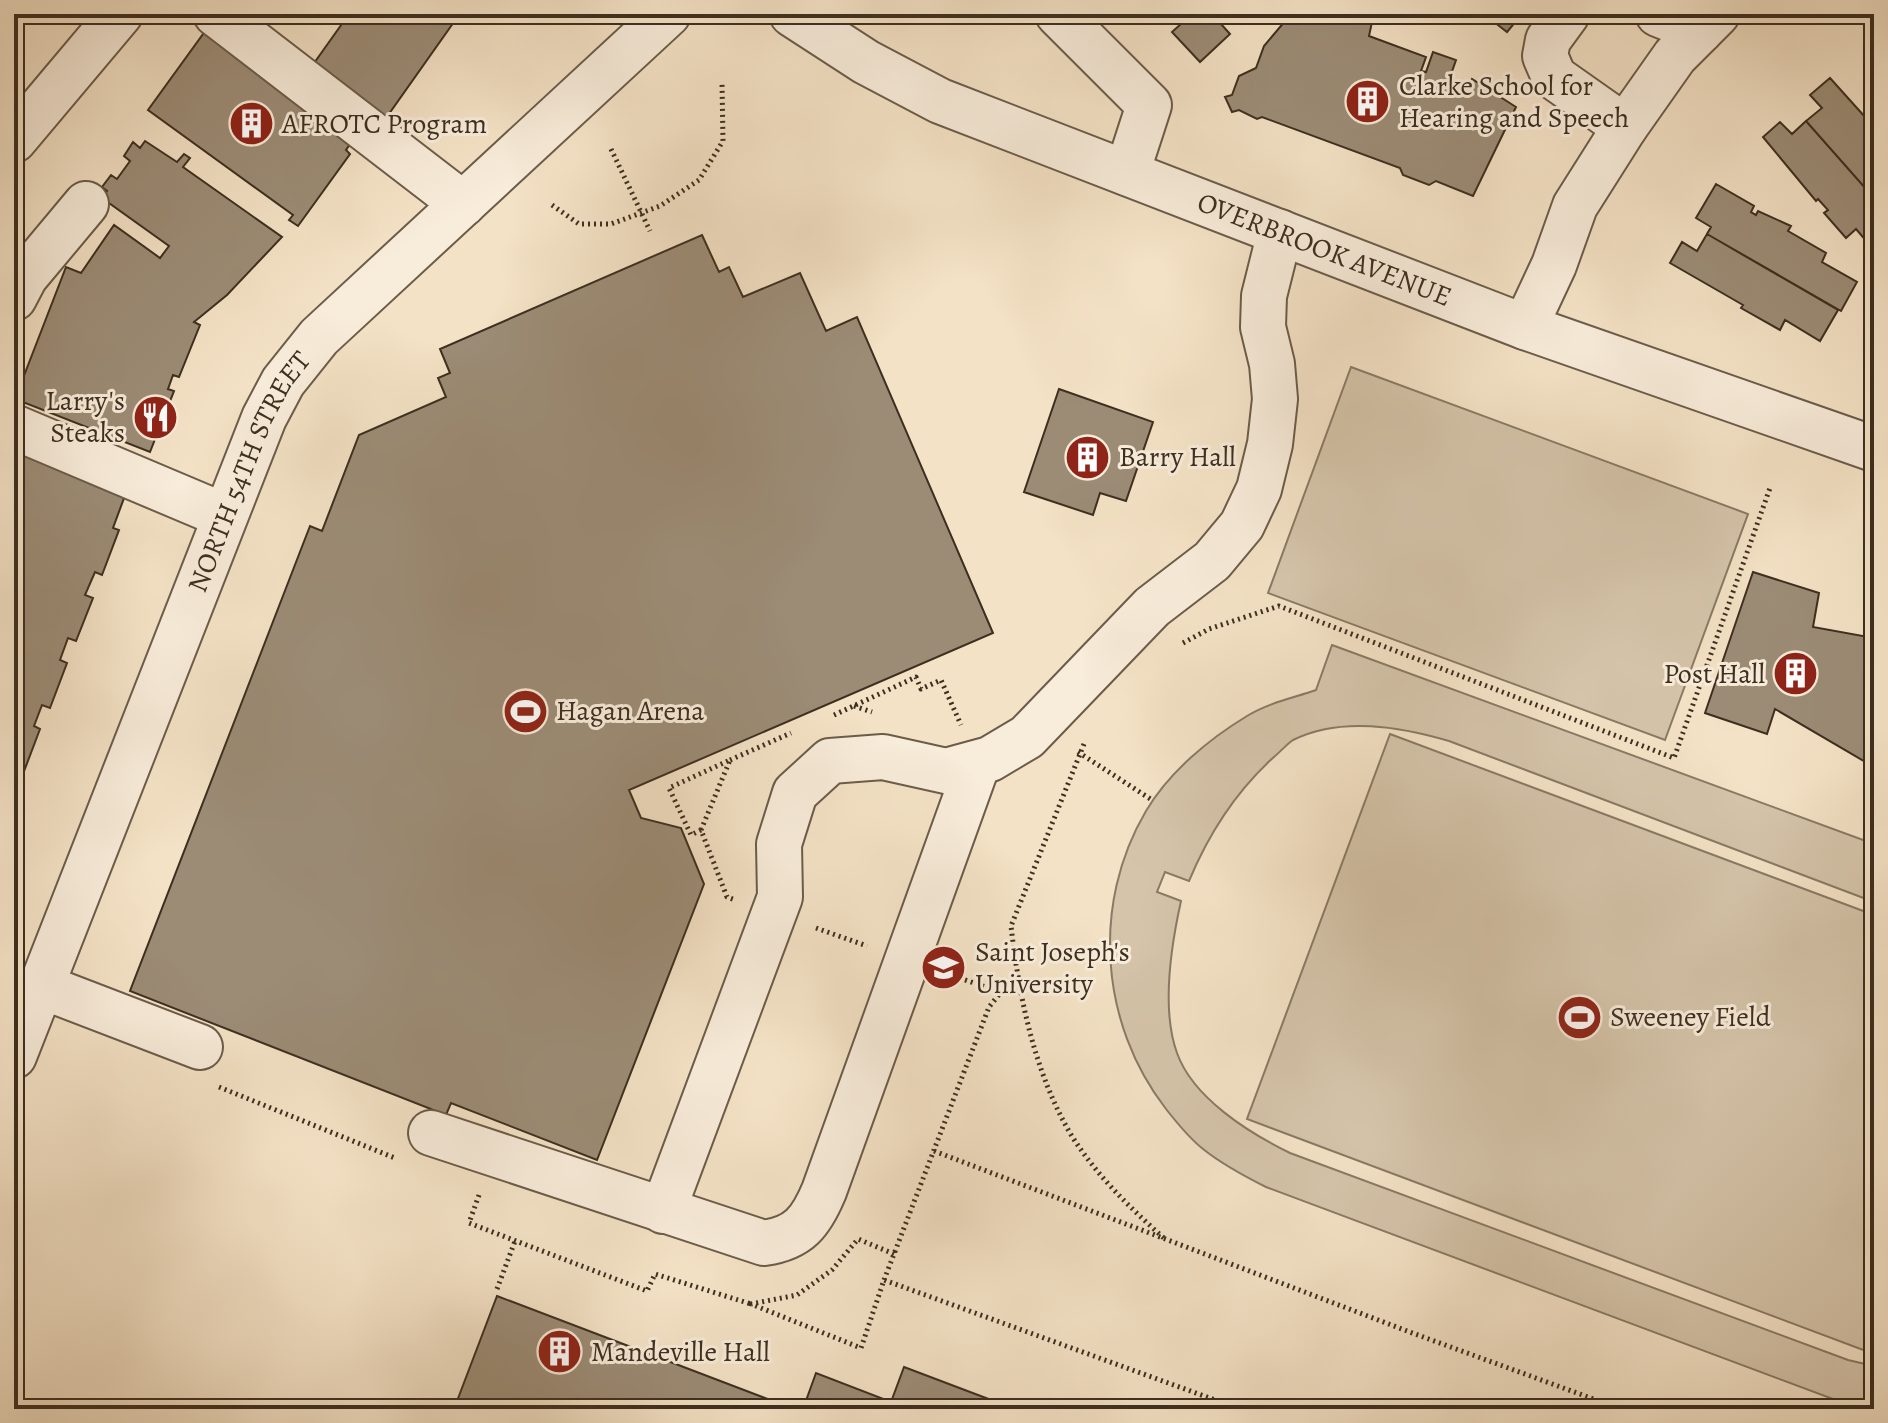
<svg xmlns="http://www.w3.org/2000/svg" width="1888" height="1423" font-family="Alegreya,serif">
	<rect width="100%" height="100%" fill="#f4e2c6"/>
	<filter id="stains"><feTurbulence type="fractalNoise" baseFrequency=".0025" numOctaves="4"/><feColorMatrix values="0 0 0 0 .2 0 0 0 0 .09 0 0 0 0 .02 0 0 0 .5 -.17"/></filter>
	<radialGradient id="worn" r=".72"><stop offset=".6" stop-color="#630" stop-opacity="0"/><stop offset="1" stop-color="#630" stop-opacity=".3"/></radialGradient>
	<path fill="#d5c4aa" stroke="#897a65" stroke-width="2" d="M1351,367L1748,514L1665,740L1268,593Z
		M1332,645L1874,844V902L1449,741C1401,727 1341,716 1293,740C1287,744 1281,751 1275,756C1236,791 1209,833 1189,881L1165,872L1157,892L1181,901C1171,946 1161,1009 1177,1053C1193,1098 1249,1133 1290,1153L1848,1360L1874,1366V1409L1849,1405L1266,1187C1244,1176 1223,1165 1203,1149C1189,1138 1177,1123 1166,1109C1100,1024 1091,904 1146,811C1169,772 1209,739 1247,716C1268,703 1293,698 1316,690Z
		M1390,734L1874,915V1354L1247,1119Z"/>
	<path fill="#9c8c76" stroke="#3d2f20" stroke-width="2" d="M349,14H448L456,19L386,118L312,66Z
		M1192,14H1212L1230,34L1200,62L1172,32Z
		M1291,14H1349L1372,22L1369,36L1426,57L1421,71L1426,72L1433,52L1456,60L1449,80L1468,88L1472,79L1516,107L1473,196L1436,181L1429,185L1403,175L1400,168L1262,117L1257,119L1239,110L1232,112L1225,97L1232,95L1239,76L1256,68L1264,46Z
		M1484,14H1522L1507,32Z
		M206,30L355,137L346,150L350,154L298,226L289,220L293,215L148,110Z
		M1830,78L1874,127V198L1806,121L1822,108L1810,95Z
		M1806,121L1874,198V250L1856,229L1846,238L1824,213L1828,210L1818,199L1816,201L1763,137L1780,122L1792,134Z
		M145,141L177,162L184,154L190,158L183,167L282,237L227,295L194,322L200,325L179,377L173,375L168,389L174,391L150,452L15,399L66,267L81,273L114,225L160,258L169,246L102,198L107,191L102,187L111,175L117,179L130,161L124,156L133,142L140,148Z
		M1716,184L1754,206L1751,212L1756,215L1758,211L1791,226L1788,231L1826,253L1822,262L1857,282L1841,311L1707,234L1711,227L1696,218Z
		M1707,234L1838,310L1820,341L1785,320L1780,330L1741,308L1743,305L1670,263L1682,242L1697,251Z
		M702,235L719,272L729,267L743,297L800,273L826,331L857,317L993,633L629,790L641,818L681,828L704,884L597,1160L451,1103L446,1115L130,991L310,526L322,531L359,435L446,397L438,378L450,373L440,349Z
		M1059,389L1153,422L1126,501L1100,493L1093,515L1024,492Z
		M14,445L127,490L113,528L119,530L102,575L95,572L85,595L93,598L76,641L68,638L60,660L67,663L50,708L42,705L34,726L40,729L23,774L16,771L14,775Z
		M1753,572L1819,593L1813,627L1874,638V767L1775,709L1767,734L1705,713Z
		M497,1296L794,1409H454Z
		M904,1367L1015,1409H803L816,1373L891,1402Z"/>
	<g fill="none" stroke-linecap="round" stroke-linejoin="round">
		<defs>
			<g id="minor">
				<path d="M216,14L463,204"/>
				<path id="s1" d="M792,14L866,62L940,101L1525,327L1874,449"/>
				<path d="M1058,14L1149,105L1127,173"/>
				<path d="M1567,14L1548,40L1545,56L1554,77L1625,127"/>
				<path d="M1658,14L1700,31"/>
				<path d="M14,140L120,14"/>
				<path d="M14,298L25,277L86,204"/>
				<path d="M1525,327L1554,265L1575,206L1625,127L1675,56L1717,14"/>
				<path d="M14,427L225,516"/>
				<path d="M41,986L200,1047"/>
				<path id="s2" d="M14,1056L264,418L283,382L319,337L668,14"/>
				<path d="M431,1133L764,1243C799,1238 811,1222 824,1191L978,763"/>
				<path d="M663,1211L780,897L779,844L795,793L830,761L883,757L946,771L990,759L1027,737L1152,607L1212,561L1242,525L1259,489L1270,444L1275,399L1272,364L1263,327L1264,296L1280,232"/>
			</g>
		</defs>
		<use href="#minor" stroke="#6b5c4a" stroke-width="48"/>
		<path stroke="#3d2f20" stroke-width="5" stroke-dasharray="2 4" stroke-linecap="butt" d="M611,149L650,231
			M552,205L579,224H611L660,206L699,180L723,141L722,82
			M1183,643L1209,629L1279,606L1674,758L1770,488
			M854,706L872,712
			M834,715L916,677L921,689L941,680L961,725
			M1084,744L1011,926C1019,996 1034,1071 1070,1133C1095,1174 1129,1207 1165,1239
			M1078,752L1152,800
			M730,760L791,733
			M701,830L730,760L669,788L691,835L701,830L727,897L735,900
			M816,928L867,946
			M948,974L1000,992
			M219,1087L395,1158
			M934,1151L1415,1334L1621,1409
			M479,1195L469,1223L647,1291L655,1274L751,1304
			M894,1254L858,1239L832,1270L797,1295L751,1304L861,1348L884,1280L1240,1409
			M884,1280L989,1007L1005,987L1020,981
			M497,1289L515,1241
			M1585,1409L1596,1401"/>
		<use href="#minor" stroke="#f8ecda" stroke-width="44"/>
	</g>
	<defs>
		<symbol id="building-disc" viewBox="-11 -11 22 22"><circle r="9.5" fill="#8f2418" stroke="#f8ecda"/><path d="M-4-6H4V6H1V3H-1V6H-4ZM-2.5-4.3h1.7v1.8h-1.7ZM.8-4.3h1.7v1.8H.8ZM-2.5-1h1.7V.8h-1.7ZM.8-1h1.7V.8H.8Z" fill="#fff"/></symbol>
		<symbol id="restaurant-disc" viewBox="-11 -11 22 22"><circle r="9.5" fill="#8f2418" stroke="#f8ecda"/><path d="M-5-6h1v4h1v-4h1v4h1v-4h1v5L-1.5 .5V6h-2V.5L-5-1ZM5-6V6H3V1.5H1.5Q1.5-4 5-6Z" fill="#fff"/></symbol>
		<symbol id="stadium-disc" viewBox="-11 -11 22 22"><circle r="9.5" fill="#8f2418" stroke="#f8ecda"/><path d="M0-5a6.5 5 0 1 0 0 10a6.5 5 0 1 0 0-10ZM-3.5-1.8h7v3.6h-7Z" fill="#fff"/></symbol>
		<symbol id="university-disc" viewBox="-11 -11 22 22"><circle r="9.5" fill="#8f2418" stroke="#f8ecda"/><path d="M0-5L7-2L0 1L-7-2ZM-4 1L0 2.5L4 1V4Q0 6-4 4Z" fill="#fff"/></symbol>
	</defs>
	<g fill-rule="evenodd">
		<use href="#building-disc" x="1342" y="76" width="51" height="51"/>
		<use href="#building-disc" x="226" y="98" width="51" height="51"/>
		<use href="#restaurant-disc" x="130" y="392" width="51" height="51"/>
		<use href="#building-disc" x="1062" y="432" width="51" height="51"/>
		<use href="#building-disc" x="1770" y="648" width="51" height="51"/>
		<use href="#stadium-disc" x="500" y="686" width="51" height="51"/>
		<use href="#university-disc" x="918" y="942" width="51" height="51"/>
		<use href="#stadium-disc" x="1554" y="992" width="51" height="51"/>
		<use href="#building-disc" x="534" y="1326" width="51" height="51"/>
	</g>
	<g text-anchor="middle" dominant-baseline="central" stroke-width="6" stroke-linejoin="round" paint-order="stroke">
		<g font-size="28" fill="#3d2f20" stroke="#f8ecda" text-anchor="start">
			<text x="1399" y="86">Clarke School for<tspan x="1399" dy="32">Hearing and Speech</tspan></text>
			<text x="282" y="124">AFROTC Program</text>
			<text x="125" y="401" text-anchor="end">Larry's<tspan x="125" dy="32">Steaks</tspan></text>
			<text x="1119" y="457">Barry Hall</text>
			<text x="1765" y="674" text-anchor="end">Post Hall</text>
			<text x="556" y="711">Hagan Arena</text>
			<text x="975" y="952">Saint Joseph's<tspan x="975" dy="32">University</tspan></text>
			<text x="1610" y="1017">Sweeney Field</text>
			<text x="591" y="1352">Mandeville Hall</text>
		</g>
		<g font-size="28" fill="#3d2f20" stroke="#f8ecda">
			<text stroke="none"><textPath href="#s1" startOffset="584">OVERBROOK AVENUE</textPath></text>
			<text stroke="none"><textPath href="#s2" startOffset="630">NORTH 54TH STREET</textPath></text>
		</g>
	</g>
	<rect width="1888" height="1423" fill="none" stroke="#f4e2c6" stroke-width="48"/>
	<rect x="16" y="16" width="1856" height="1391" fill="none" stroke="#3d2f20" stroke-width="4"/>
	<rect x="24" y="24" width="1840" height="1375" fill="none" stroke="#3d2f20" stroke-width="2"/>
	<rect width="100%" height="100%" filter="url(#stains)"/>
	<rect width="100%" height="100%" fill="url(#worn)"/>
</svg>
